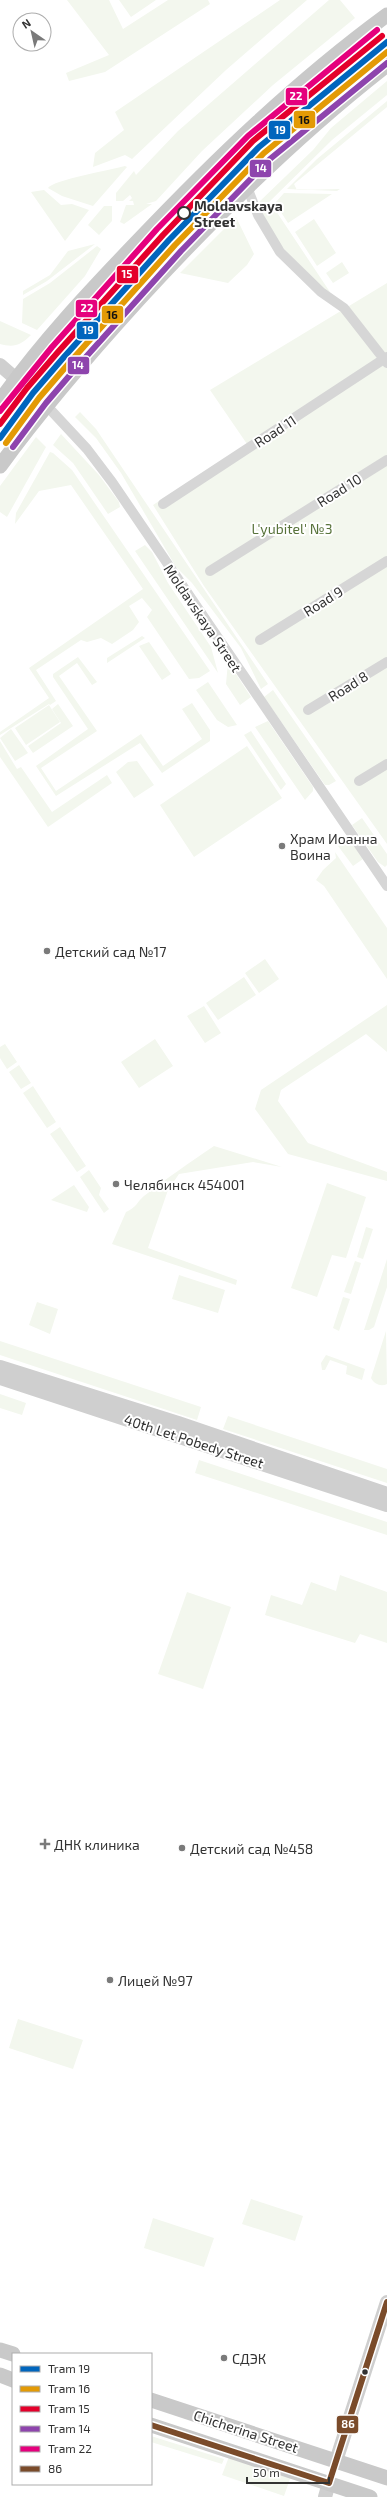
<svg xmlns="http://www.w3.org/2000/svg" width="387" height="2497" font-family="'Exo 2',sans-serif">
	<rect width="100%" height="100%" fill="#fff"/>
	<path fill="#f3f7ee" d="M67,0H109L123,29L168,0H208L210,4L105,72L69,81L66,73L109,55Z
		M119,0H156L131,17Z
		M280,0H307L226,70L132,159L125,155L93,167L95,153L124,130L115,112Z
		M329,0H340L355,18L273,85L202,151L156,201L146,204H152L124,224L120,222L126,205H134L133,201H129L132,198L130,195L123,201H116V193L134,171L136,175L178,131Z
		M387,81V95L332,140L261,210L258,203L313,150L331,128Z
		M387,101V107L294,184L297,190L340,189L337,191L287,189L317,159Z
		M125,166L127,167L93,206L62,196L48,188C53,180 111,170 125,166Z
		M44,190L61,205L72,204L89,210L65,241L31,192Z
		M284,193L332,194L288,223L275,203Z
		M272,205L330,292L325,290L282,247L262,213Z
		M104,206H112V221L99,235L88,225Z
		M236,217L254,254L247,265L228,283L180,273Z
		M314,219L336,253L317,266L295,232Z
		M95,244L47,281L23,295V291L50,275L68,251Z
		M97,246L101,249L85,276L37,330L22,323L23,299L50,283Z
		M342,262L349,273L333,283L326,273Z
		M387,283V844L204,586L153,505L247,444L210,390Z
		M0,321L31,335C21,345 14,348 0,344Z
		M80,412L96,429L268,684L261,689L241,648L192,583L176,567L121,473L96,438L75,417Z
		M61,434L99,475L119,502L120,507L108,514L73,463L53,445Z
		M36,437L46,447L7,517L0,512V486Z
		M50,452L53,453L72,470L210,671L199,678L189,679L147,617L152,610L142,598L129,606L139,622L133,630L112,644L101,638L87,642L81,640L36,670L56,701L50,705L49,704L0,735V732L49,698L29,668L143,589L71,485L39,491L15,524L16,513Z
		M145,545L152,552L168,583L211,647L218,673L135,551Z
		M142,636L145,638L107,663V658Z
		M149,642L171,674L162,680L139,646Z
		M78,657L97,682L92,685L77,663L59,676L97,731L41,768L56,791L141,734L163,766L202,739L182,709L192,703L210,730V741L162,773L140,743L56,796L36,766L88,729L53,677V674Z
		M228,662L251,697L240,705L226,684Z
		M208,682L237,725L228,727L217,720L196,690Z
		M273,690L336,781L329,785H325L264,697Z
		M58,704L73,726L33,753L28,746L61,723L52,709Z
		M49,705L60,722L26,745L15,728Z
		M268,721L313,787V791L305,800L255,727Z
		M11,729L28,753L15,761L0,738Z
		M251,731L286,784L281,790L244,735Z
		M0,741L17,769L21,767L52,812L107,775L112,783L48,827L0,757Z
		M247,746L282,798L194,857L160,805Z
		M137,761L154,785L134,798L116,772L128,762Z
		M362,818L387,854V865L385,867L378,862L352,825Z
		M345,842L355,847L363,859L353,866L338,846Z
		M335,852L387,928V979L324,886L316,880L323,870L336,858Z
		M265,959L279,979L259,993L245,973Z
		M244,977L256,995L218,1020L206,1003Z
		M387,1005V1052L366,1034L281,1090L278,1101L308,1143L387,1172V1181L288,1154L255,1109L261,1090Z
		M204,1006L221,1033L205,1043L187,1016Z
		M155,1039L173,1066L139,1088L121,1062Z
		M5,1044L17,1062L7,1069L0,1058V1047Z
		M19,1065L31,1083L21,1089L9,1072Z
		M33,1086L56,1122L47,1128L23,1093Z
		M60,1127L86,1166L77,1172L50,1134Z
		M214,1146L282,1167L253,1162L179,1174L168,1190L148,1248L237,1280L236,1285L112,1244L126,1212C138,1206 136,1203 144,1196C167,1178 189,1163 214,1146Z
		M89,1170L101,1188L99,1195L109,1209L104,1213L80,1177Z
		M327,1183L366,1197L346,1258L332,1255L317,1297L291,1288Z
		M74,1185L89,1207L87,1212L51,1200Z
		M366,1227L373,1229L363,1259L357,1257Z
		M387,1259V1287L374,1327L369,1330H364Z
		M355,1261L361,1263L351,1294L344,1292Z
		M179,1275L225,1290L218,1313L172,1299Z
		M343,1297L350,1299L339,1331L333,1328Z
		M37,1302L58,1309L50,1334L29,1325Z
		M386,1331L387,1384C381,1387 374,1384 371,1378Z
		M0,1341L201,1407L197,1420L0,1355Z
		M326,1355L365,1369L362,1380L346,1374L347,1366L330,1360L325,1370H322L321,1363Z
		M0,1394L26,1403L22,1415L0,1408Z
		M228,1416L387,1469V1483L223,1429Z
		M199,1460L387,1522V1535L195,1473Z
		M340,1575L387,1592V1643L360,1634L355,1643L265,1615L271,1595L302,1605L311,1582L336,1591Z
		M187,1592L231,1607L203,1689L158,1674Z
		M18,2019L83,2040L73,2069L9,2048Z
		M251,2199L303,2216L295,2241L242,2224Z
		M153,2218L214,2238L204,2267L144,2248Z
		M151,2436L224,2459L222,2464L151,2442Z
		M230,2454L291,2476L284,2496L222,2475Z"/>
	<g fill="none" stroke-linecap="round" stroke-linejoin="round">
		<path stroke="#d6d6d6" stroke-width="10" d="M247,187L258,215L280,252L321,292L344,308L387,363
			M46,405L87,449L112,482L387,886
			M163,504L387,357
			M210,571L387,460
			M260,640L387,561
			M308,710L387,662
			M359,781L387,764"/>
		<path stroke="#cfcfcf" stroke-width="14" d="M0,365L46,405
			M0,1367L178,1423L387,1494
			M0,1378L387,1505
			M336,2461L387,2302
			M325,2497L329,2483"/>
		<path stroke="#c9c9c9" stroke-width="15" d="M0,401C41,343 89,292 138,241C216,159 297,81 387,15
			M0,466C43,407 90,353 139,299C216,215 297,135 387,65
			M0,2350L13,2354
			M0,2375L13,2380
			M151,2400L387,2478
			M151,2425L370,2497"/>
		<defs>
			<path id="bus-1" d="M151,2425L329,2483L387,2302"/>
		</defs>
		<use href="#bus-1" stroke="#fff" stroke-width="9"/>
		<use href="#bus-1" stroke="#7a4b2a" stroke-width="6"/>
		<defs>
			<path id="tram-1" d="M0,438L33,393L64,357L169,240L259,147L387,42"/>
			<path id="tram-2" d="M6,443L39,398L70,362L175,245L264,153L387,52"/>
			<path id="tram-3" d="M0,424L27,388L58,352L163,235L253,141L382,36"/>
			<path id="tram-4" d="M13,447L46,403L76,368L181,251L270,159L387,63"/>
			<path id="tram-5" d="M0,411L52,347L157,229L248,136L377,30"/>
		</defs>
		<use href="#tram-1" stroke="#fff" stroke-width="9"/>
		<use href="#tram-2" stroke="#fff" stroke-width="9"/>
		<use href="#tram-3" stroke="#fff" stroke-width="9"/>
		<use href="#tram-4" stroke="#fff" stroke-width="9"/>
		<use href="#tram-5" stroke="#fff" stroke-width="9"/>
		<use href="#tram-1" stroke="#0065bd" stroke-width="6"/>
		<use href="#tram-2" stroke="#e39a05" stroke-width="6"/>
		<use href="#tram-3" stroke="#e4002b" stroke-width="6"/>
		<use href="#tram-4" stroke="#8e44ad" stroke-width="6"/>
		<use href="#tram-5" stroke="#e5007d" stroke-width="6"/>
	</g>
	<circle fill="#fff" stroke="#323232" stroke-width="2" cx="184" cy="213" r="6"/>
	<g fill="#7a7a7a" stroke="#fff" stroke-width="1.5">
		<circle cx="282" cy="846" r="4"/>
		<circle cx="47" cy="951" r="4"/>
		<circle cx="116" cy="1184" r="4"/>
		<path d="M43 1838h4v4h4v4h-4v4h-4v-4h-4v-4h4z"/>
		<circle cx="182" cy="1848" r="4"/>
		<circle cx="110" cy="1980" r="4"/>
		<circle cx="224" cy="2358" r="4"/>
	</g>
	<circle fill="#323232" stroke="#fff" stroke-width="1.5" cx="365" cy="2372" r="3.5"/>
	<g text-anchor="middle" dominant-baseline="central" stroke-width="4" stroke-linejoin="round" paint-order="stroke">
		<g font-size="14" font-weight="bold" fill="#323232" stroke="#fff" text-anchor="start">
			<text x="194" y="205">Moldavskaya<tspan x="194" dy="16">Street</tspan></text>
		</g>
		<g font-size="14" fill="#323232" stroke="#fff">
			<text transform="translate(275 431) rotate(-33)">Road 11</text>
			<text transform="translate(339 490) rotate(-32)">Road 10</text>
			<text transform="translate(323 601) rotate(-32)">Road 9</text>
			<text transform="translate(203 618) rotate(56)">Moldavskaya Street</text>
			<text transform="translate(348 686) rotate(-32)">Road 8</text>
			<text transform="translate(194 1441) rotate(18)">40th Let Pobedy Street</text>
			<text transform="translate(246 2431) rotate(18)">Chicherina Street</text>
		</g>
		<g font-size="14" fill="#58733b" stroke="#fff">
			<text x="292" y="528">L'yubitel' №3</text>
		</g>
		<g font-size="14" fill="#323232" stroke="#fff" text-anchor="start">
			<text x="290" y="838">Храм Иоанна<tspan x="290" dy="16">Воина</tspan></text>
			<text x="55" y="951">Детский сад №17</text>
			<text x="124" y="1184">Челябинск 454001</text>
			<text x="54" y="1844">ДНК клиника</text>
			<text x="190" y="1848">Детский сад №458</text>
			<text x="118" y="1980">Лицей №97</text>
			<text x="232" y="2358">СДЭК</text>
		</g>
	</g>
	<g stroke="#fff" stroke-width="1.5">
		<rect x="285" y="87" width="23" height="19" rx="4" fill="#e5007d"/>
		<rect x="293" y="110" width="23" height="19" rx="4" fill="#e39a05"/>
		<rect x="268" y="120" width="23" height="20" rx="4" fill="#0065bd"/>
		<rect x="249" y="159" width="23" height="19" rx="4" fill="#8e44ad"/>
		<rect x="116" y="265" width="23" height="19" rx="4" fill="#e4002b"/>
		<rect x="75" y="299" width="23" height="19" rx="4" fill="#e5007d"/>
		<rect x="101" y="305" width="23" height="19" rx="4" fill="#e39a05"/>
		<rect x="76" y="321" width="23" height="19" rx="4" fill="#0065bd"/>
		<rect x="67" y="356" width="23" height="19" rx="4" fill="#8e44ad"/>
		<rect x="336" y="2415" width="23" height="19" rx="4" fill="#7a4b2a"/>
	</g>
	<g font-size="11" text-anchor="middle" font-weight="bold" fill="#fff">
		<text x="296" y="100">22</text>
		<text x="280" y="134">19</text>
		<text x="261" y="172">14</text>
		<text x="127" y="278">15</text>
		<text x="87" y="312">22</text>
		<text x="88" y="334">19</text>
		<text x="78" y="369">14</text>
		<text x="348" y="2428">86</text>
	</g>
	<g font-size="11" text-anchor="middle" font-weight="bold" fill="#111">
		<text x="304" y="124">16</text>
		<text x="112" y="319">16</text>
	</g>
	<rect x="12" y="2353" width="140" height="132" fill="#ffffff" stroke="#adadad"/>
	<rect x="20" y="2366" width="20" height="6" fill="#0065bd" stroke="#adadad"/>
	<text x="48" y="2373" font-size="12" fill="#323232">Tram 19</text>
	<rect x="20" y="2386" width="20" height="6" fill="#e39a05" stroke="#adadad"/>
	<text x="48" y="2393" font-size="12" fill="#323232">Tram 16</text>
	<rect x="20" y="2406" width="20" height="6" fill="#e4002b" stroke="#adadad"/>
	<text x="48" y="2413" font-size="12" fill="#323232">Tram 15</text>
	<rect x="20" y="2426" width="20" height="6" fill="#8e44ad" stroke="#adadad"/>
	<text x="48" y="2433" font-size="12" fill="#323232">Tram 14</text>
	<rect x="20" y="2446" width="20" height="6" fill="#e5007d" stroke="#adadad"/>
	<text x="48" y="2453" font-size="12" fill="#323232">Tram 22</text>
	<rect x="20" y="2466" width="20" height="6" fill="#7a4b2a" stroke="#adadad"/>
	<text x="48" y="2473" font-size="12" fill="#323232">86</text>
	<g transform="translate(32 32) rotate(326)"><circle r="19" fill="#ffffff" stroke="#adadad"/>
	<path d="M0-3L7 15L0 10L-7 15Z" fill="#7a7a7a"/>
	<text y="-6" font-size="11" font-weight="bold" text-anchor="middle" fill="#323232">N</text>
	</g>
	<path d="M247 2477v6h82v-6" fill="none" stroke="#323232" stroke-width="2"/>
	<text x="253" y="2477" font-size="12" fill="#323232" stroke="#ffffff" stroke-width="3" paint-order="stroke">50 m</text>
</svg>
